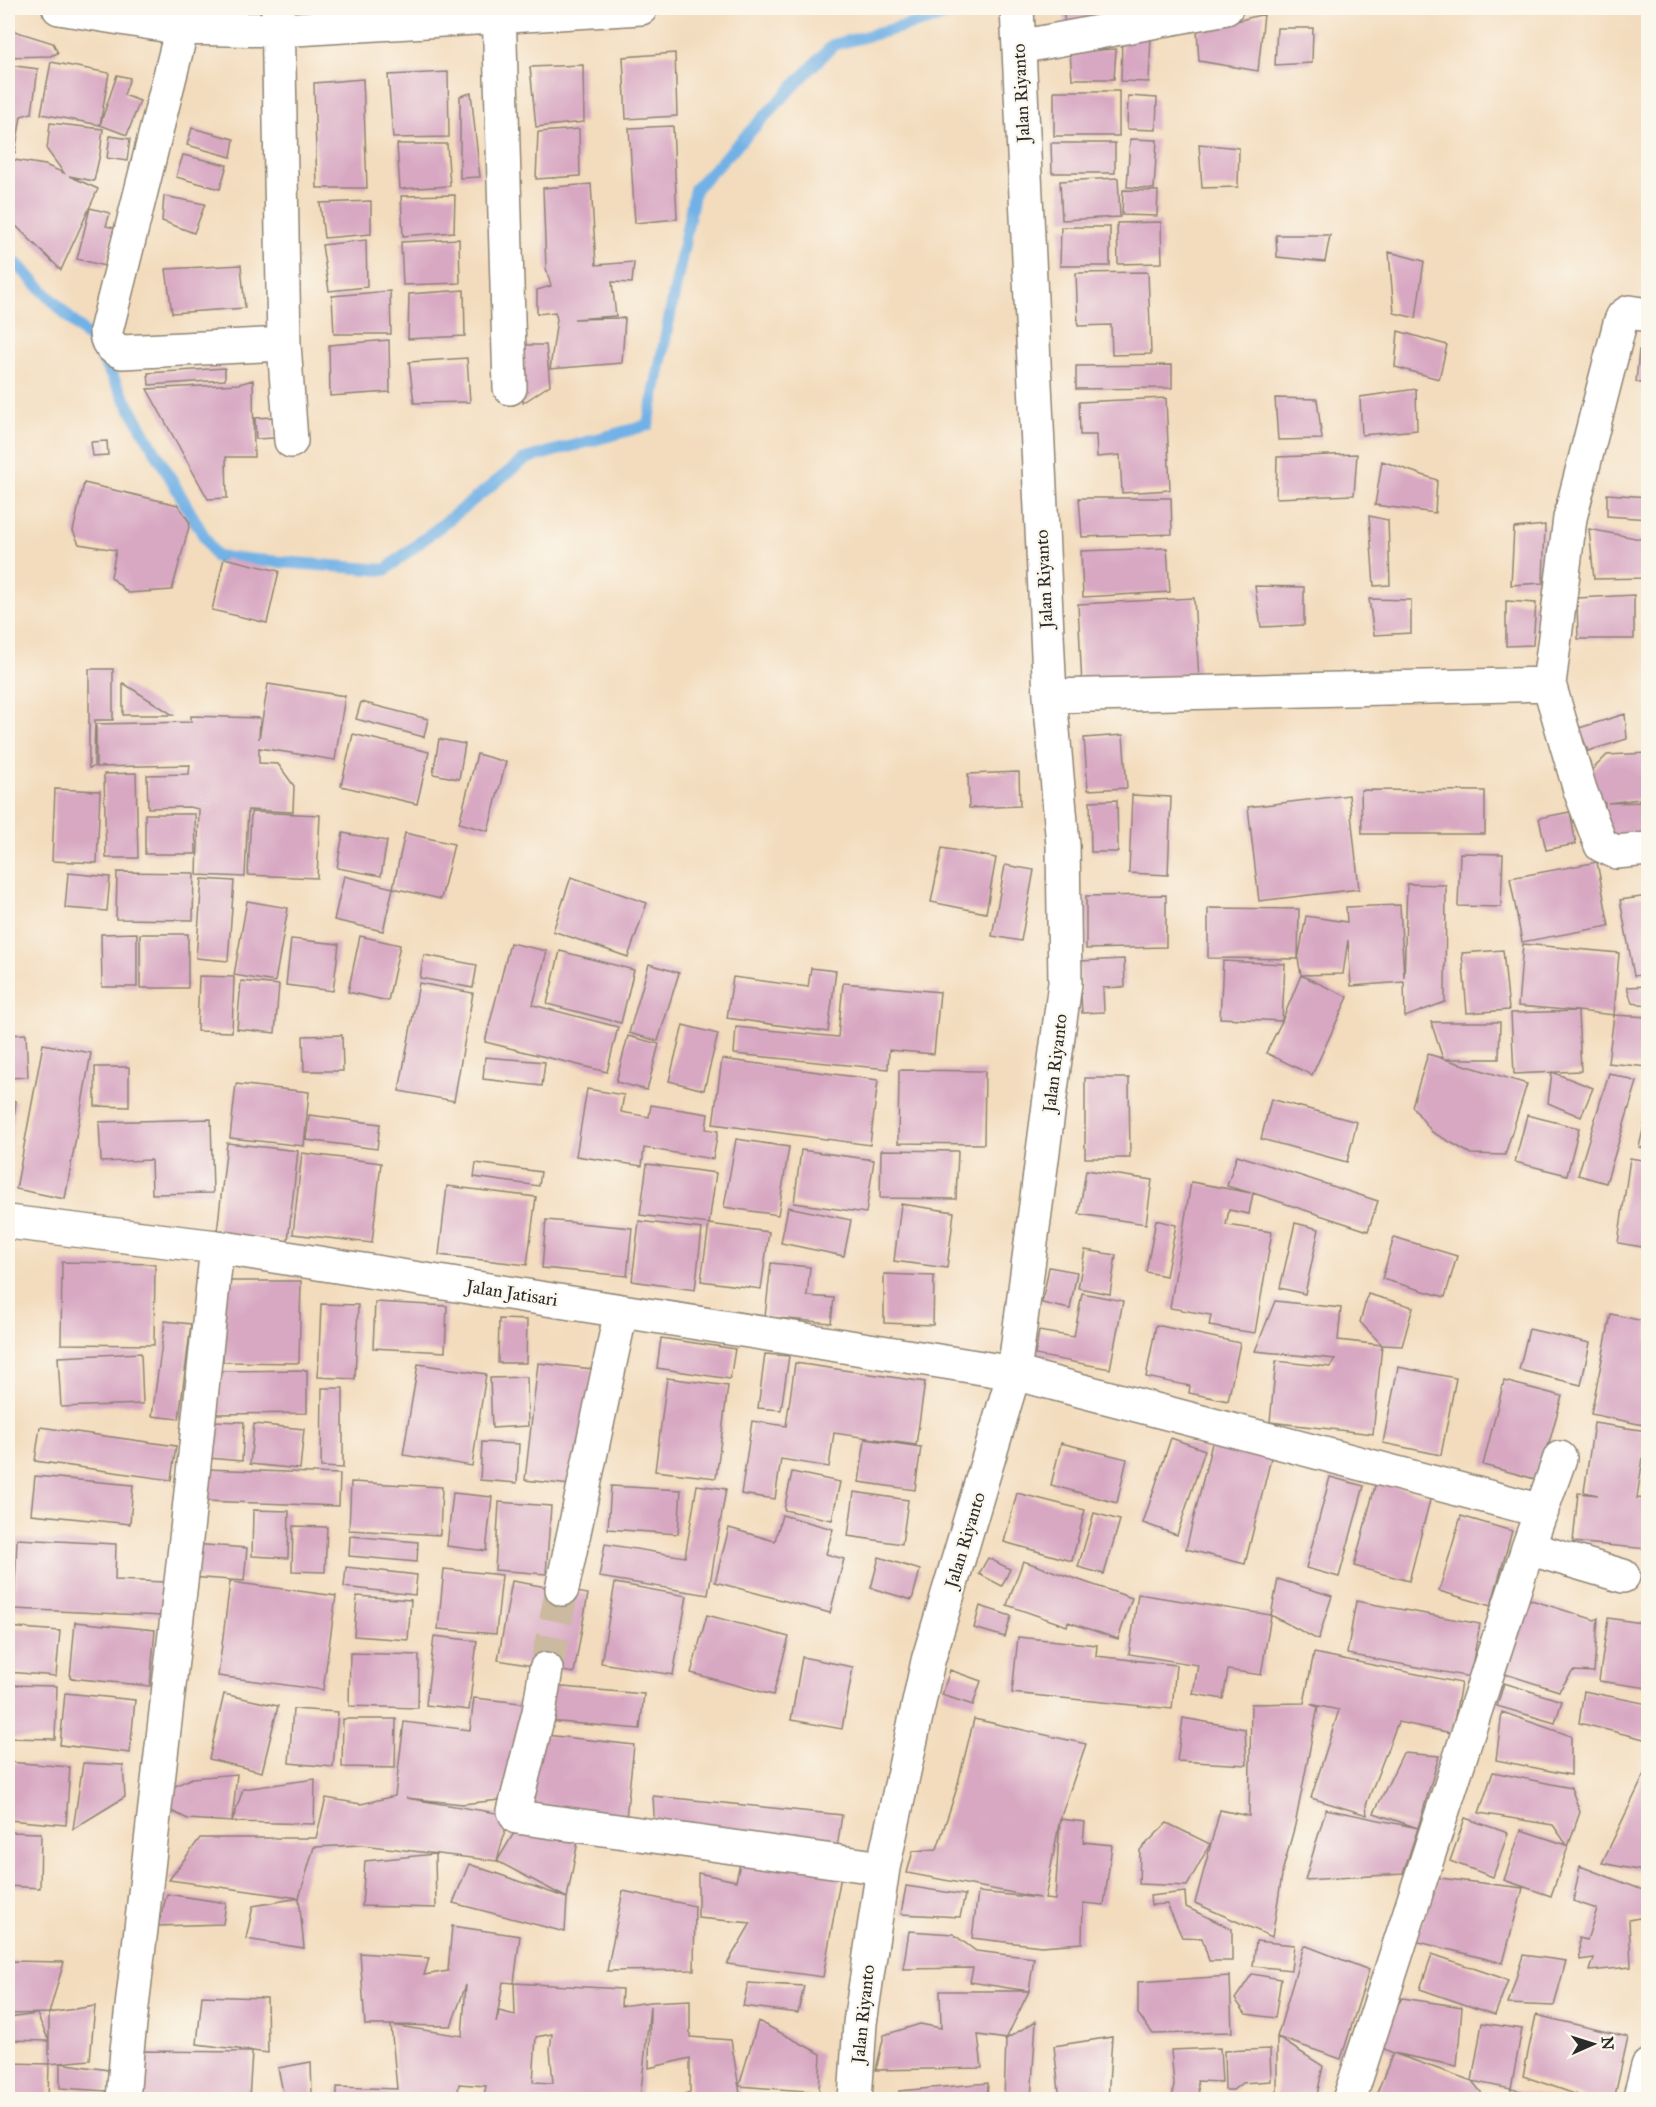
<svg xmlns="http://www.w3.org/2000/svg" width="1656" height="2107" font-family="'IM FELL Great Primer',serif">
	<rect width="100%" height="100%" fill="#fbf7ec"/>
	<filter id="ink" filterUnits="userSpaceOnUse"><feTurbulence type="fractalNoise" baseFrequency=".0167" numOctaves="2"/><feDisplacementMap in="SourceGraphic" scale="12" xChannelSelector="R" yChannelSelector="G"/><feConvolveMatrix kernelMatrix="1 2 1 2 8 2 1 2 1" color-interpolation-filters="sRGB"/></filter>
	<filter id="wash" filterUnits="userSpaceOnUse"><feTurbulence type="fractalNoise" baseFrequency=".008" numOctaves="4" result="noise"/><feDisplacementMap in="SourceGraphic" scale="24" xChannelSelector="R" yChannelSelector="G"/><feGaussianBlur stdDeviation="1.35" result="paint"/><feColorMatrix in="noise" values="0 0 0 0 0 0 0 0 0 0 0 0 0 0 0 0 0 1.4 0 .05"/><feComposite in="paint" operator="in"/></filter>
	<g filter="url(#wash)">
		<rect width="100%" height="100%" fill="#f3dcbd"/>
		<g fill="none" stroke-linecap="round" stroke-linejoin="round">
			<path stroke="#72b1e5" stroke-width="12" d="M8,255L91,340L216,557L385,570L525,459L648,425L695,189L833,45L962,11"/>
		</g>
		<g id="blocks">
			<path fill="#d8a8c3" fill-rule="evenodd" d="M1063,8H1101L1102,23L1065,25Z
				M1264,14L1258,71L1199,61L1197,31Z
				M1277,28H1313L1312,63L1275,65Z
				M8,29L53,43L58,53L50,56L8,57Z
				M1122,35L1151,36L1149,82L1121,81Z
				M1116,49L1114,79H1072L1070,52Z
				M675,53L677,116L626,119L623,57Z
				M51,62L109,73L100,125L117,75L130,78L124,95L140,101L127,135L100,125L41,114Z
				M8,65L38,69L32,113L21,116L15,153L8,152Z
				M583,65L584,122L536,127L530,67Z
				M448,72L449,137L393,138L388,75Z
				M363,79L367,188H317L314,83Z
				M1054,91H1119V136H1054Z
				M471,93L480,177L460,178V96Z
				M1128,96L1157,98L1156,130L1127,129Z
				M50,123L103,129L100,154L94,181L69,176L98,189L61,270L14,224H8V159L45,165L64,173L47,150Z
				M673,126L677,219L635,223L629,128Z
				M192,128L234,139L231,157L187,145Z
				M579,129L580,176L536,179L538,132Z
				M110,136L130,139L127,161L107,158Z
				M1130,139L1157,140L1154,189L1127,187Z
				M1051,143H1115V173H1052Z
				M397,144H447L450,186L400,189Z
				M1199,144L1239,148L1238,187L1202,188Z
				M183,155L227,165L220,189L176,177Z
				M1118,178L1120,217L1062,220L1060,181Z
				M591,184L596,265L634,262L632,283L612,282L616,316L574,319L625,318L622,363L550,369L557,319L555,312L537,314V290L551,286L546,268L543,188Z
				M1123,190L1158,191L1157,216L1122,215Z
				M455,195L454,232L403,236L401,196Z
				M164,196L205,204L194,233L162,221Z
				M371,201V234L324,238L320,203Z
				M90,208L110,213L106,226L114,228L105,266L77,259Z
				M1161,222L1162,263L1118,264L1117,223Z
				M1061,227H1110V266H1060Z
				M1276,235H1330L1325,262L1277,257Z
				M459,239L460,283L403,285L401,242Z
				M366,240L367,287L329,291L322,245Z
				M1389,252L1424,261L1416,318L1394,313Z
				M241,265L245,308L172,313L166,269Z
				M1148,272L1151,354L1112,355L1111,325L1078,326L1076,273Z
				M464,290L465,336L408,339L409,294Z
				M390,291L391,334H334L332,296Z
				M1398,331L1447,345L1439,379L1395,367Z
				M389,340L390,392L330,396L329,345Z
				M521,345H546L550,385L523,403Z
				M1639,350L1648,351V384L1636,382Z
				M467,358L470,402L414,403L409,362Z
				M1172,365V388L1076,389V366Z
				M225,368V380L149,385L148,373Z
				M253,380L254,457H226L227,498L208,499L147,389L239,384Z
				M1416,389L1417,430L1362,435L1360,397Z
				M1166,398L1170,490L1122,493L1120,455L1097,457L1096,435H1080L1079,402Z
				M1275,398L1317,399L1322,439L1278,440Z
				M273,417L274,438L256,439L255,418Z
				M107,441L108,455L93,456L91,442Z
				M1357,454L1354,495L1276,498L1277,457Z
				M1382,461L1437,480L1435,513L1375,505Z
				M84,483L178,505L190,523L172,590L128,593L111,577L116,550L79,544L73,531Z
				M1607,494L1648,497V519L1607,516Z
				M1079,498H1171L1172,534L1082,537Z
				M1369,516L1388,520L1390,585L1374,586Z
				M1545,525L1543,583L1511,585L1514,528Z
				M1589,529L1646,540V578L1594,579Z
				M1167,548L1170,592L1083,597L1081,551Z
				M224,558L279,571L267,623L212,610Z
				M1255,586L1304,587V625L1261,627Z
				M1634,595V639H1578L1577,598Z
				M1194,598L1199,680L1082,686L1078,604Z
				M1369,599L1411,600V633L1374,635Z
				M1506,601L1536,603L1533,645L1506,646Z
				M89,669H113V720H95L94,767L89,768Z
				M123,683L173,715H123Z
				M268,684L345,696L335,760L259,748V763L278,764L294,786L293,812L248,810L245,877L197,875L199,809L189,807L148,808L147,775L189,774L190,765L96,767V724L191,722V716L260,718L259,739Z
				M361,702L428,719L424,737L356,719Z
				M1625,714L1627,739L1588,751L1579,728Z
				M353,734L429,752L417,804L341,786Z
				M1123,735L1127,788L1088,790L1084,738Z
				M439,739L465,744L459,779L433,774Z
				M1648,753V798L1608,803L1648,802V839L1606,840L1605,803L1594,800L1592,770L1607,755Z
				M477,754L506,762L488,831L459,823Z
				M1019,772L1020,806L969,808L968,774Z
				M136,773L138,858H106L104,774Z
				M55,789L100,791L97,863L52,861Z
				M1361,790L1485,791V834H1362Z
				M1132,795L1171,797L1168,875L1129,873Z
				M1349,795L1359,889L1259,901L1248,807Z
				M1117,800L1118,852H1091L1090,801Z
				M251,812L320,815L317,878L248,875Z
				M1570,812L1576,844L1546,850L1539,818Z
				M145,814H195L196,854H145Z
				M343,833L387,841L381,876L337,868Z
				M405,833L454,844L441,899L393,888Z
				M942,848L996,858L986,913L931,902Z
				M1460,853L1503,854L1501,907L1458,906Z
				M1597,862L1609,926L1522,942L1510,878Z
				M1005,865L1034,870L1021,941L992,936Z
				M117,872L194,873L193,920L116,919Z
				M68,873L110,877L107,911L65,908Z
				M344,876L393,888L383,931L334,920Z
				M571,877L647,903L628,957L553,931Z
				M202,879L234,881L228,961L196,958Z
				M1407,884L1446,885L1445,1002L1405,1017L1404,982L1351,986L1348,940L1343,974L1301,975L1298,959L1306,916L1347,922L1346,907L1400,905L1404,978Z
				M1166,895V947L1086,949V896Z
				M1648,896V974L1634,976L1620,900Z
				M247,901L288,908L275,982L234,975Z
				M1208,908L1299,909L1298,959L1208,958Z
				M137,933V987H102L101,934Z
				M140,934H188V988H140Z
				M360,936L400,945L388,1001L348,992Z
				M291,939L339,944L333,991L286,985Z
				M510,943L547,951L533,1005L618,1027L607,1072L485,1042Z
				M1523,944L1619,953L1614,1015L1578,1011L1581,1071L1514,1074L1511,1013L1578,1011L1518,1006Z
				M1503,950L1509,1010L1467,1013L1462,953Z
				M560,951L634,970L621,1023L547,1004Z
				M424,955L477,965L473,988L420,978Z
				M1124,959L1125,987L1103,988L1104,1012L1082,1013L1079,961Z
				M1223,961L1285,964L1282,1021L1301,975L1348,997L1312,1075L1266,1053L1282,1021L1220,1018Z
				M649,964L679,973L658,1041L629,1033Z
				M811,968L836,971L828,1032L727,1018L733,977L808,987Z
				M199,976L234,977L232,1032L197,1031Z
				M241,981L279,985L275,1033L237,1029Z
				M419,983L473,993L454,1101L399,1091Z
				M843,983L940,992L934,1054L889,1050L888,1069L734,1054L736,1027L838,1037Z
				M1648,986V1005L1632,1003L1627,987Z
				M1614,1015L1648,1017V1067L1608,1063Z
				M1431,1022H1500L1499,1059H1443Z
				M683,1025L718,1034L704,1090L669,1081Z
				M26,1034L28,1077L8,1078V1035Z
				M342,1035L343,1071H304L303,1036Z
				M628,1036L659,1044L647,1090L616,1082Z
				M43,1044L91,1053L65,1199L16,1189Z
				M1428,1054L1527,1084L1505,1155L1471,1154L1432,1132L1412,1106Z
				M485,1057L545,1062L542,1086L483,1079Z
				M722,1059L878,1080L870,1145L713,1124Z
				M95,1067H129V1107L95,1106Z
				M899,1070L985,1071L984,1144L898,1143Z
				M1552,1072L1593,1088L1581,1117L1548,1103Z
				M1609,1073L1637,1082L1606,1183L1578,1175Z
				M1085,1078H1129L1130,1158H1085Z
				M236,1084L309,1092L304,1146L230,1138Z
				M587,1089L624,1095L621,1112L649,1117L651,1105L708,1114L706,1129L718,1131L713,1159L644,1148L642,1166L576,1156Z
				M1271,1099L1357,1122L1347,1162L1261,1139Z
				M8,1100L16,1101L9,1158L8,1157Z
				M1648,1109V1149L1639,1147Z
				M309,1115L380,1124L377,1149L306,1140Z
				M1527,1115L1579,1128L1567,1175L1515,1162Z
				M211,1119L213,1193L152,1194L151,1160L101,1162L99,1122Z
				M736,1139L789,1147L778,1215L724,1207Z
				M227,1143L298,1151L288,1241L217,1233Z
				M801,1150L874,1160L866,1213L794,1203Z
				M881,1150L958,1151L956,1199L880,1198Z
				M302,1153L381,1163L372,1243L293,1234Z
				M1237,1155L1378,1201L1368,1231L1253,1193L1249,1214L1229,1210L1226,1225L1272,1232L1255,1333L1209,1326L1211,1315L1170,1308L1191,1182L1251,1193L1227,1186Z
				M1630,1158L1648,1161V1248L1618,1243Z
				M476,1163L541,1172L539,1186L474,1177Z
				M647,1164L716,1173L709,1224L640,1215Z
				M1086,1170L1152,1180L1146,1224L1079,1214Z
				M447,1186L536,1197L527,1265L439,1255Z
				M901,1204L954,1212L947,1268L894,1261Z
				M788,1207L851,1220L844,1256L781,1243Z
				M546,1220L632,1228L627,1276L542,1268Z
				M1156,1220L1176,1225L1166,1276L1146,1272Z
				M639,1221L702,1229L695,1290L632,1281Z
				M1295,1223L1319,1229L1305,1294L1280,1288Z
				M709,1224L769,1232L761,1289L701,1281Z
				M1394,1237L1457,1256L1445,1297L1382,1279Z
				M1085,1250L1116,1255L1110,1294L1078,1288Z
				M62,1262L155,1264L154,1345L61,1344Z
				M771,1263L810,1267L807,1296L834,1298L831,1323L765,1317Z
				M1049,1267L1077,1272L1070,1309L1042,1303Z
				M884,1274L934,1276L933,1325L884,1323Z
				M223,1281H301L299,1363L223,1362Z
				M1082,1293L1123,1301L1110,1369L1035,1355L1039,1331L1074,1337Z
				M1368,1294L1413,1307L1402,1346L1382,1345L1360,1322Z
				M1275,1301L1341,1308L1338,1340L1382,1345L1373,1434L1270,1422L1276,1361L1330,1367L1335,1359L1255,1351Z
				M375,1302L447,1306L445,1352L373,1348Z
				M321,1304L358,1305L355,1379L318,1377Z
				M1611,1314L1648,1322V1426L1591,1414Z
				M499,1319L527,1320L526,1363H498Z
				M165,1321L191,1324L179,1419L152,1416Z
				M1156,1325L1240,1343L1228,1401L1189,1393L1190,1386L1146,1377Z
				M1529,1329L1590,1343L1581,1385L1519,1370Z
				M661,1338L735,1349L730,1379L657,1368Z
				M141,1353L143,1404L61,1407L58,1357Z
				M765,1354L789,1356L781,1410L758,1408Z
				M538,1363L593,1369L580,1486L525,1480Z
				M795,1363L925,1382L916,1445L834,1433L829,1467L781,1459L775,1499L741,1494L752,1421L786,1426Z
				M418,1364L486,1374L472,1466L403,1455Z
				M1398,1367L1456,1378L1441,1455L1383,1443Z
				M307,1370V1413L215,1414V1371Z
				M527,1377L528,1426L492,1428L490,1378Z
				M667,1378L728,1386L716,1478L655,1471Z
				M1504,1381L1562,1396L1539,1480L1483,1465Z
				M322,1388H343V1468L321,1467Z
				M210,1421L244,1422L242,1461L208,1458Z
				M1594,1423L1647,1431L1637,1498L1648,1499V1549L1573,1542L1578,1493L1598,1495L1584,1492Z
				M254,1424L304,1429L300,1469L250,1464Z
				M40,1427L176,1446L171,1480L35,1461Z
				M1171,1438L1205,1450L1177,1535L1143,1523Z
				M865,1439L921,1447L915,1490L859,1482Z
				M1213,1439L1272,1454L1245,1564L1186,1549Z
				M482,1442L519,1444L517,1483L480,1480Z
				M1061,1443L1127,1459L1117,1503L1051,1485Z
				M206,1469L340,1474L339,1506L204,1501Z
				M792,1472L840,1482L832,1520L784,1510Z
				M35,1476L133,1485L130,1524L31,1514Z
				M1330,1477L1364,1486L1339,1577L1306,1568Z
				M351,1482L442,1487L440,1535L349,1530Z
				M1376,1482L1431,1496L1409,1581L1354,1566Z
				M697,1485L726,1489L708,1595L599,1577L605,1544L685,1557Z
				M611,1486L681,1490L678,1534L608,1529Z
				M854,1492L908,1500L902,1544L848,1536Z
				M453,1493L492,1497L486,1551L447,1546Z
				M1017,1493L1085,1510L1072,1561L1004,1542Z
				M499,1502L551,1506L546,1574L495,1570Z
				M253,1510L289,1511L288,1558L252,1556Z
				M1094,1513L1120,1520L1104,1574L1078,1567Z
				M782,1515L833,1529L826,1554L844,1559L830,1613L715,1582L729,1528L775,1541Z
				M1461,1516L1512,1531L1491,1606L1439,1591Z
				M293,1526L327,1527L325,1572L292,1571Z
				M350,1536L418,1542L417,1562L349,1556Z
				M17,1539L116,1544L115,1580L165,1582L163,1616L14,1609Z
				M192,1544L247,1548L244,1581L190,1577Z
				M879,1557L920,1570L912,1600L871,1588Z
				M988,1558L1010,1569L1002,1586L979,1574Z
				M1023,1561L1132,1598L1118,1639L1068,1622L1067,1626L1007,1605Z
				M346,1567L417,1575L415,1595L344,1587Z
				M444,1569L502,1575L496,1634L438,1629Z
				M1278,1579L1332,1596L1318,1640L1271,1615Z
				M512,1581L588,1594L574,1673L498,1660Z
				M230,1582L336,1596L323,1690L218,1676Z
				M615,1583L687,1596L673,1675L601,1663Z
				M1138,1594L1271,1615L1261,1675L1228,1670L1223,1699L1193,1694L1198,1665L1129,1654Z
				M357,1596L411,1600L408,1640L354,1636Z
				M1525,1598L1595,1620L1598,1618L1594,1672L1573,1671L1559,1691L1502,1673Z
				M1356,1601L1480,1624L1470,1677L1347,1654Z
				M980,1606L1011,1616L1005,1637L974,1628Z
				M707,1615L789,1637L773,1695L691,1673Z
				M1608,1618L1648,1624V1688L1599,1681Z
				M75,1622L155,1630L150,1686L70,1678Z
				M8,1627L60,1631L56,1676L8,1672Z
				M434,1636L477,1641L469,1710L426,1705Z
				M1018,1637L1097,1645L1096,1656L1176,1665L1172,1709L1012,1693Z
				M350,1653L419,1655L418,1708L349,1706Z
				M1314,1653L1461,1683L1452,1733L1398,1722L1366,1805L1367,1815L1311,1798L1339,1710L1310,1704L1318,1707L1295,1825L1283,1869L1272,1937L1195,1903L1220,1810L1249,1816L1251,1704L1304,1703Z
				M802,1657L853,1667L842,1729L791,1720Z
				M950,1670L981,1681L973,1705L942,1695Z
				M1504,1683L1562,1701L1555,1723L1497,1706Z
				M8,1685L57,1686L55,1739L8,1738Z
				M551,1686L644,1694L640,1729L548,1721Z
				M1584,1691L1648,1704V1740L1579,1723Z
				M65,1693L135,1700L130,1753L60,1745Z
				M224,1694L278,1706L262,1772L209,1759Z
				M474,1698L530,1704L509,1799L462,1804L406,1798L509,1815L497,1861L362,1845L314,1847L299,1898L304,1948L246,1939L253,1906L299,1898L169,1880L200,1838H316L326,1798L361,1804L395,1796L404,1722L470,1730Z
				M293,1709L338,1712L333,1767L289,1763Z
				M1502,1712L1571,1736V1775L1496,1760Z
				M1183,1718L1245,1729L1247,1765L1177,1761Z
				M343,1719H396L395,1768L342,1767Z
				M974,1719L1086,1744L1060,1819L1085,1822L1083,1842L1112,1845L1104,1905L1083,1903L1082,1943L1041,1946L972,1938L978,1892L1040,1898L907,1873L913,1851L937,1849L956,1791ZM1060,1819L1055,1900L1045,1899Z
				M537,1734L634,1745L626,1818L528,1806Z
				M1403,1753L1439,1756L1418,1828L1403,1874L1305,1880L1326,1809L1418,1828L1374,1813Z
				M8,1762L70,1767L66,1825L8,1820Z
				M83,1763L123,1765L125,1797L73,1829Z
				M1648,1767V1872L1602,1863Z
				M1493,1772L1571,1788L1580,1812L1551,1896L1504,1880L1521,1830L1567,1845L1553,1825L1479,1813Z
				M237,1774L232,1822L188,1819L169,1810L173,1787L192,1778Z
				M315,1779L314,1824L232,1822L243,1789Z
				M653,1796L842,1815L836,1855L655,1833Z
				M1465,1818L1508,1833L1493,1877L1450,1861Z
				M1167,1823L1210,1844L1187,1886L1139,1884L1140,1850Z
				M517,1828L579,1836L567,1898L497,1861Z
				M8,1832L41,1833L40,1888L8,1886Z
				M435,1854L436,1908L362,1906L365,1861Z
				M741,1859L842,1870L823,1977L727,1964L751,1923L698,1918V1873L736,1881Z
				M469,1864L567,1898L565,1932L453,1903Z
				M1580,1866L1648,1892V1922L1639,1918L1629,1920L1631,1967L1590,1971L1594,1958L1580,1960L1579,1938L1587,1940L1597,1909L1573,1901Z
				M1439,1878L1523,1888L1503,1963L1415,1941Z
				M906,1886L965,1895L960,1917L901,1914Z
				M623,1891L695,1906L694,1970L607,1971Z
				M1185,1892L1186,1907L1232,1929V1961H1209L1202,1938L1182,1937L1167,1904L1151,1905L1150,1896Z
				M167,1894L226,1903L223,1924L158,1926Z
				M452,1926L520,1936L514,1983L503,1982L496,2023L499,2011L515,2015L514,1983L622,1989L621,2006L650,2002L690,2000V2037L731,2040L741,2100H668L690,2092V2058L649,2068L650,2006L640,2100H483L486,2086L459,2084L457,2100H337V2087L397,2089L391,2025H365L360,1953L429,1958L424,1975L448,1971ZM466,1985L462,2036L391,2025L451,2026ZM552,2034L550,2049L553,2083L533,2082L536,2037Z
				M909,1931L953,1934L976,1951L1034,1958L1029,1991L1006,2039L1036,2021L1031,2100H1004L1006,2039L978,2035L982,2068L876,2070L884,2035L920,2024L941,2028L940,1991H1029L970,1982L973,1968L903,1969Z
				M1256,1941L1294,1945L1291,1970L1253,1966Z
				M1304,1945L1369,1970L1341,2059L1277,2037Z
				M1432,1954L1508,1980L1495,2015L1420,1989Z
				M1523,1955L1566,1961L1554,2006L1508,2004Z
				M8,1961L64,1962L49,2013L8,2014Z
				M1252,1974L1281,1979L1275,2018L1246,2014L1235,1999Z
				M1230,1976L1232,2032L1153,2034L1138,2014V1982Z
				M748,1983L804,1986L798,2013L743,2006Z
				M202,1996L267,1998L268,2053L197,2044Z
				M1402,1998L1462,2007L1457,2066L1393,2053L1374,2044Z
				M95,2006L90,2060L49,2064V2013Z
				M37,2014L49,2041L8,2040V2018Z
				M1536,2015L1628,2037L1614,2100H1592L1523,2076Z
				M758,2021L821,2054L819,2092L739,2086Z
				M1482,2023L1522,2029L1511,2089L1567,2100H1511V2089L1472,2081Z
				M1112,2037L1108,2100H1060L1054,2046Z
				M1277,2037L1323,2066L1316,2100H1277Z
				M1220,2048L1222,2082L1197,2081L1200,2100H1172L1174,2084L1171,2050Z
				M1270,2049L1271,2081L1242,2083L1233,2090H1225L1224,2051Z
				M132,2051L252,2052L249,2100H132Z
				M1393,2053L1472,2081L1481,2092L1482,2100H1374Z
				M311,2062L312,2095L284,2097L278,2068Z
				M8,2063L49,2064L48,2100H8Z
				M60,2063L108,2070L107,2091L60,2088Z
				M988,2083L987,2100H898L899,2091Z"/>
		</g>
	</g>
	<g filter="url(#ink)">
		<use href="#blocks" fill-opacity="0" stroke="#8f8474" stroke-width="1.5"/>
		<g fill="none" stroke-linecap="round" stroke-linejoin="round">
			<path stroke="#cbb9a0" stroke-width="33" stroke-dasharray="33 16" stroke-linecap="butt" d="M546,1669L562,1589"/>
			<defs>
				<path id="minor" d="M59,8L182,28L279,30L641,8
					M187,8L106,331C106,342 111,348 122,352L284,344
					M278,8L284,344L291,441
					M499,8L510,388
					M1019,47L1226,8
					M1549,684L1580,790L1601,845L1616,852L1648,849
					M1050,696L1549,684L1570,518L1620,323L1623,316L1629,312L1648,315
					M8,1222L217,1247L1014,1373L1542,1511
					M1528,1548L1623,1576
					M562,1589L621,1311
					M546,1669L539,1712L514,1811L517,1817L883,1868
					M123,2100L127,2050L187,1530L217,1247
					M855,2100L860,2023L883,1868L928,1661L1014,1373L1065,983L1063,845L1050,696L1017,8
					M1349,2100L1528,1548L1560,1458
					M1639,2100L1648,2066"/>
			</defs>
			<use href="#minor" stroke="#8f8474" stroke-width="36"/>
			<use href="#minor" stroke="#fff" stroke-width="33"/>
		</g>
	</g>
	<g text-anchor="middle" dominant-baseline="central" stroke-width="4.5" stroke-linejoin="round" paint-order="stroke">
		<g font-size="18" fill="#2b2b2b" stroke="#fbf7ec">
			<text transform="translate(1021 93) rotate(-93)">Jalan Riyanto</text>
			<text transform="translate(1044 579) rotate(-93)">Jalan Riyanto</text>
			<text transform="translate(1055 1063) rotate(-83)">Jalan Riyanto</text>
			<text transform="translate(512 1293) rotate(9)">Jalan Jatisari</text>
			<text transform="translate(965 1540) rotate(-73)">Jalan Riyanto</text>
			<text transform="translate(863 2014) rotate(-84)">Jalan Riyanto</text>
		</g>
	</g>
	<rect width="1656" height="2107" fill="none" stroke="#fbf7ec" stroke-width="30"/>
	<g transform="translate(1593 2044) rotate(87)" stroke="#fbf7ec" stroke-width="4.5" paint-order="stroke">
	<path d="M0-4.5L10 22L0 15L-10 22Z" fill="#2b2b2b"/>
	<text y="-9" font-size="16" font-weight="bold" text-anchor="middle" fill="#2b2b2b">N</text>
	</g>
</svg>
